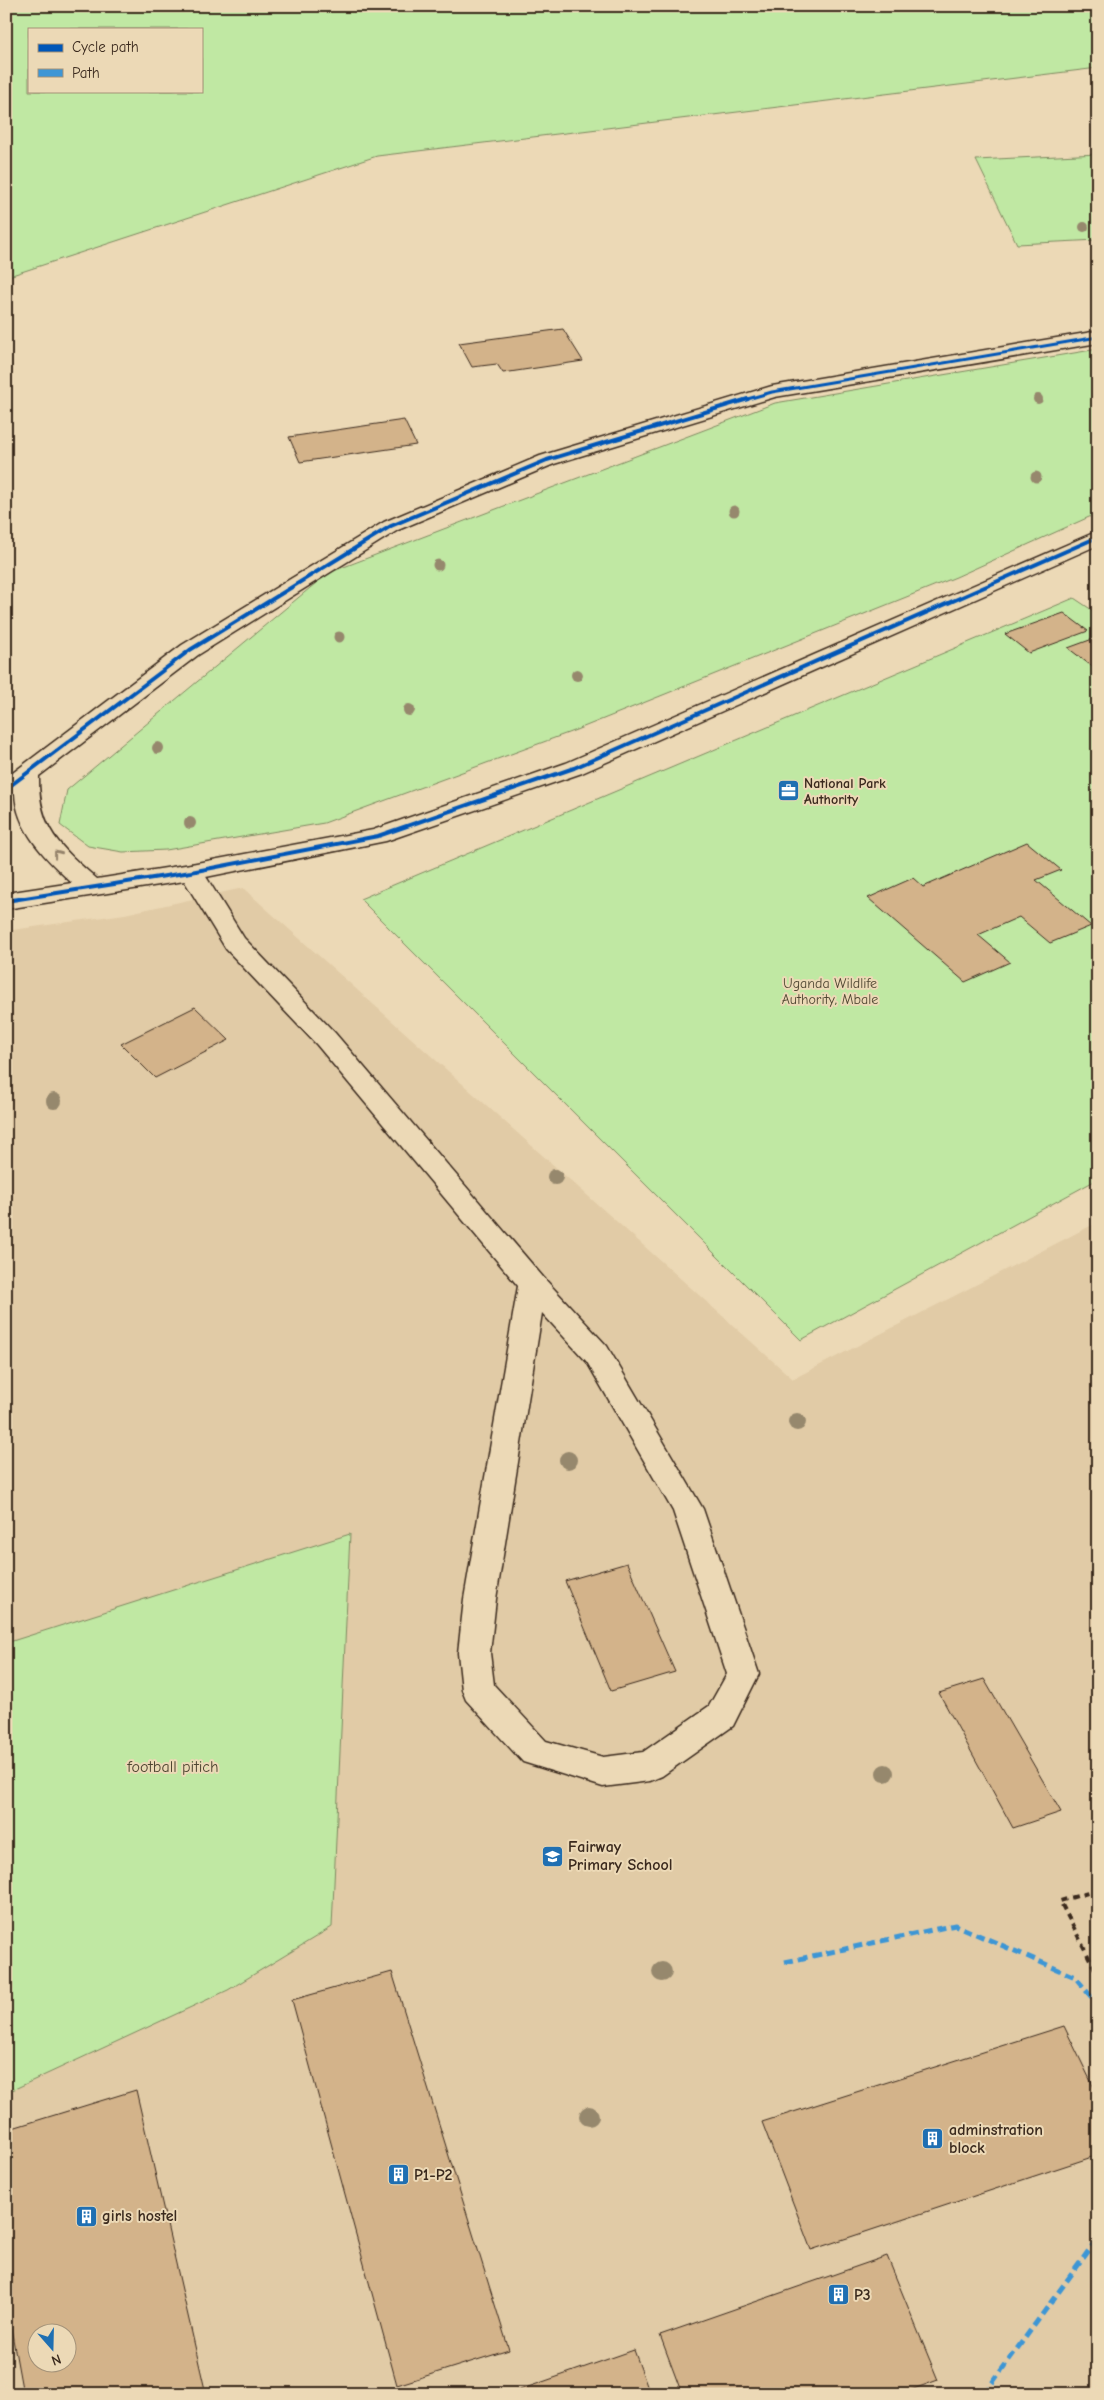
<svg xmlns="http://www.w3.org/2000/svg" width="1104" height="2400" font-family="'Comic Neue',sans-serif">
	<rect width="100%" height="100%" fill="#ecd9b6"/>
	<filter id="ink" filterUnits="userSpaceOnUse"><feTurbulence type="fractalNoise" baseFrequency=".02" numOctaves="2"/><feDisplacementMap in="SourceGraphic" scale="10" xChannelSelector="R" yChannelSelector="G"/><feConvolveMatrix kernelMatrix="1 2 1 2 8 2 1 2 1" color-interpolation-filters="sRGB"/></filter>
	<g filter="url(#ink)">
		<path fill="#e1cba6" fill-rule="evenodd" d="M243,888L793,1379L1098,1222V2394H6V931L125,914ZM38,2332H68V2362H38Z"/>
		<path fill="#c0e8a3" stroke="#7e8960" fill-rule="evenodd" d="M6,6H1098V68L377,156L6,277ZM29,29H201V91H29Z
			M1098,154V240L1017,244L976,160Z
			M1098,349V513L956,577L576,730L324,823L166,850L123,852L88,846L60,825L67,790L328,573L775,403Z
			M1074,598L1098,614V1179L801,1340L360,899Z
			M350,1534L332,1927L228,1990L6,2093V1643Z"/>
		<path fill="#d3b38a" stroke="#3b2a1e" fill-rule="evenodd" d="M563,329L583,361L503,373L497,364L472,367L459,343Z
			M404,420L416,445L300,462L289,437Z
			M1064,613L1088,631L1029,653L1005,634Z
			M1098,637V671L1068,648Z
			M1027,842L1061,870L1036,880L1091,926L1050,943L1019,917L978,935L1010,962L965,982L868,898L913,878L923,887Z
			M195,1007L229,1040L155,1078L121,1044Z
			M627,1563L675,1672L611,1691L565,1581Z
			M984,1679L1061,1812L1013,1828L939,1693Z
			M392,1972L509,2350L397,2385L292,2000Z
			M1064,2026L1098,2096V2155L811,2250L762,2122Z
			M136,2090L206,2394H23L6,2301V2130ZM38,2332H68V2362H38Z
			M887,2256L938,2380L900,2394H682L660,2335Z
			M634,2350L650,2394H508Z"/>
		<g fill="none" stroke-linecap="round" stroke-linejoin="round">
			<defs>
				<path id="service" d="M191,864L200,867L244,938L335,1033L543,1277L607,1346L703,1509L759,1674L733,1726L662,1776L650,1781L603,1787L523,1762L466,1700L462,1690L458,1653L464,1599L518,1286L317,1045L226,949L179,872L182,867ZM542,1313L587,1362L673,1511L727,1674L709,1706L643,1752L603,1757L546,1741L494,1685L490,1653L496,1599Z"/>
				<path id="tertiary" d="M1098,331V343L775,397L554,464L398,530L198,655L39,776C38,828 59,846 97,879L191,864L373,830L566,763L1098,531V545L582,773L386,841L191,880L6,909V893L72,883C47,860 16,830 15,793L6,796V778L182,645L384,522L540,456L772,386Z"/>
			</defs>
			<use href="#service" stroke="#3b2a1e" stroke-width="3"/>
			<use href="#tertiary" stroke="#3b2a1e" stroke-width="3"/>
			<path stroke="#3b2a1e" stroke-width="4" stroke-dasharray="6 5" stroke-linecap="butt" d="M1098,1890L1060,1901L1098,1975"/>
			<use href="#service" fill="#ecd9b6" fill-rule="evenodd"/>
			<use href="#tertiary" fill="#ecd9b6" fill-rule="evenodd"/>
			<path stroke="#3e96d5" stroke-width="5" stroke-dasharray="9 5" stroke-linecap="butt" d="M785,1962L955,1925L1075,1977L1098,2005
				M984,2394L1098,2238"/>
			<defs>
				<path id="cycleway-far1" d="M744,400L772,392L1098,337"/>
				<path id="cycleway" d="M6,789L190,650L391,526L547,460L748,399
					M6,901L191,872L378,836L574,768L1098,537"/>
			</defs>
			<use href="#cycleway-far1" stroke="#ecd9b6" stroke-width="5"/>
			<use href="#cycleway" stroke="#ecd9b6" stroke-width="6"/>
			<use href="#cycleway-far1" stroke="#0057b8" stroke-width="3"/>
			<use href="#cycleway" stroke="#0057b8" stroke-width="4"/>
		</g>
		<g fill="#96886d">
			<circle cx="1084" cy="227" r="5"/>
			<circle cx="1038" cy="399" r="5"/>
			<circle cx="1036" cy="477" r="5.5"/>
			<circle cx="734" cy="511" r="5.5"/>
			<circle cx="438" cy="565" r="5.5"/>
			<circle cx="339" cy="637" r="5.5"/>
			<circle cx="577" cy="675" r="6"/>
			<circle cx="409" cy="710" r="6"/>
			<circle cx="158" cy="748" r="6"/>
			<circle cx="190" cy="823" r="6"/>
			<circle cx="54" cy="1101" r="8"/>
			<circle cx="555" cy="1177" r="8"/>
			<circle cx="797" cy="1422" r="9"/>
			<circle cx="568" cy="1460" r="9"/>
			<circle cx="885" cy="1773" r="9"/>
			<circle cx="662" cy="1972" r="10"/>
			<circle cx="589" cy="2116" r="10"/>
		</g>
		<defs><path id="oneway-chevron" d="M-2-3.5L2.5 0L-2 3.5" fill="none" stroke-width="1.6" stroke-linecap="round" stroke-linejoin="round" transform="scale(1.25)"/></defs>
		<use stroke="#94826a" href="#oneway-chevron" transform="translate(57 854) rotate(-128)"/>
	</g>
	<defs>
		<symbol id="office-square" viewBox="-11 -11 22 22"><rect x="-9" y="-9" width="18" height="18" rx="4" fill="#1f6fb2" stroke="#ecd9b6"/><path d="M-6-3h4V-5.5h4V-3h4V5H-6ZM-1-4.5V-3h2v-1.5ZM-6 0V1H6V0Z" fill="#fff"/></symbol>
		<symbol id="school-square" viewBox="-11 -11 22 22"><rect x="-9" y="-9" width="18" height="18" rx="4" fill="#1f6fb2" stroke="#ecd9b6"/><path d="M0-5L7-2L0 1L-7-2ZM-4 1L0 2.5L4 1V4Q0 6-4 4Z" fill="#fff"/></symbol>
		<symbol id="building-square" viewBox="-11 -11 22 22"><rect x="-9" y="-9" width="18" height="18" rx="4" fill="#1f6fb2" stroke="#ecd9b6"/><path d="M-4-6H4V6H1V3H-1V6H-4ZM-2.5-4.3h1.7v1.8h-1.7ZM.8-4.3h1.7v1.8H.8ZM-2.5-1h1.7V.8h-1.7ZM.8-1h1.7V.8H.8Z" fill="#fff"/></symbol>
	</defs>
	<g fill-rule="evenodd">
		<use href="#office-square" x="776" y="778" width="25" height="25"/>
		<use href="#school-square" x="540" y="1844" width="25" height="25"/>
		<use href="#building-square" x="920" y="2126" width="25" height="25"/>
		<use href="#building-square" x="386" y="2162" width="25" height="25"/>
		<use href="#building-square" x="74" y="2204" width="25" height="25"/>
		<use href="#building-square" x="826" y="2282" width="25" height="25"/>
	</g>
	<g text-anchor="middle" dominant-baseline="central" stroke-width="4" stroke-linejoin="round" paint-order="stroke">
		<g font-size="14" font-weight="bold" fill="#3b2a1e" stroke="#ecd9b6" text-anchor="start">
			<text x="804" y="783">National Park<tspan x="804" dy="16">Authority</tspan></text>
		</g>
		<g font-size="14" fill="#4f4632" stroke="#ecd9b6">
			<text x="830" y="983">Uganda Wildlife<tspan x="830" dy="16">Authority, Mbale</tspan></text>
		</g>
		<g font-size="16" fill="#4f4632" stroke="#ecd9b6">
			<text x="173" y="1767">football pitich</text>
		</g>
		<g font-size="16" font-weight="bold" fill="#3b2a1e" stroke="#ecd9b6" text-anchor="start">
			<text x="568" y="1847">Fairway<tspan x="568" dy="18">Primary School</tspan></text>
			<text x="949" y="2130">adminstration<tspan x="949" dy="18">block</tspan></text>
			<text x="414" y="2175">P1-P2</text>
			<text x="102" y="2216">girls hostel</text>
			<text x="854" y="2295">P3</text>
		</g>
	</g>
	<rect width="1104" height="2400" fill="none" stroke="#ecd9b6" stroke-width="25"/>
	<rect x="12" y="12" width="1079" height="2375" fill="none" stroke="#3b2a1e" stroke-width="2" filter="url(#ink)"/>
	<rect x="28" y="28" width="175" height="65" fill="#ecd9b6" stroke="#a59379"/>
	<rect x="38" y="44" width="25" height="8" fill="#0057b8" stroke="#a59379"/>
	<text x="72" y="52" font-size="15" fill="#3b2a1e">Cycle path</text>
	<rect x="38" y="69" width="25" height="8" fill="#3e96d5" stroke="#a59379"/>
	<text x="72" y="78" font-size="15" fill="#3b2a1e">Path</text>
	<g transform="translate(52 2348) rotate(160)"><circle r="24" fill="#ecd9b6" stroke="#a59379"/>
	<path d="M0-4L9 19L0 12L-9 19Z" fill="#1f6fb2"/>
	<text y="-8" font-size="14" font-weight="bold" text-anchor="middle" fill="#3b2a1e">N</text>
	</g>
</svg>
